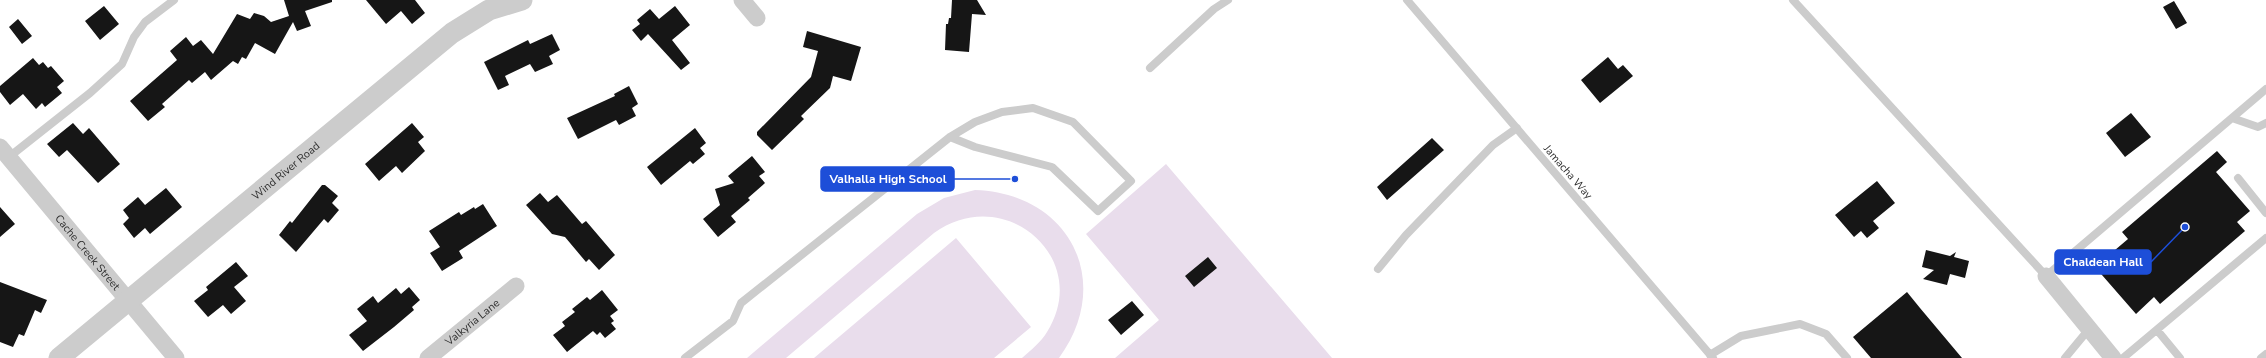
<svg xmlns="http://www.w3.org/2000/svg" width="2266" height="358" font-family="'Nunito Sans',sans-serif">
	<rect width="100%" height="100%" fill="#fff"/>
	<path fill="#e9ddec" d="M1166,164L1332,358H1115L1159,320L1086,234Z
		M975,190C1069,193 1115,281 1059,358H1022C1031,350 1041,342 1047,332C1093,259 1005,182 934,233L786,358H747L917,214L944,198Z
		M956,238L1031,327L994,358H814Z"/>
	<path fill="#161616" d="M284,0H332V2L305,11L311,26L297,31L293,22L275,54L255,43L246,59L242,57L238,64L233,61L211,80L205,72L192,83L189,80L162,104L165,107L148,121L130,101L177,60L170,51L186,37L193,46L201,40L213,54L237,14L250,19L254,13L264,16L271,22L289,16Z
		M366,0H415L425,13L412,24L401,11L386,24Z
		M952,0H977L986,15L972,14L969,52L945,50L946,24H948L949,18H951Z
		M2174,1L2187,23L2176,29L2163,7Z
		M104,6L119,24L100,40L85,21Z
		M675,6L690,25L672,40L690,63L681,70L648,34L641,41L632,30L640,24L637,20L650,9L659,19Z
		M18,19L32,36L22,44L9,27Z
		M807,31L861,47L851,81L833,76L830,88L801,116L804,119L772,150L757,135V132L811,77L818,51L803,47Z
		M552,34L560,50L549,56L553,64L535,72L530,64L505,76L509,85L498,90L484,62L528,40L530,44Z
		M1608,57L1618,69L1623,65L1633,76L1600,103L1581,80Z
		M33,58L39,65L43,62L48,68L51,66L64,81L57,87L62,93L45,107L42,103L36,109L23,94L10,105L0,92V86Z
		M629,86L638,104L632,108L636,116L619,125L616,120L578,139L567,118L615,96L614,94Z
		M2131,113L2151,137L2125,157L2106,133Z
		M73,123L83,134L89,128L120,164L98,183L67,150L59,157L47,144Z
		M412,123L424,137L418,142L425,151L402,173L396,166L379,181L365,164Z
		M695,128L706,143L700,148L705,154L693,164L690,161L661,185L647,167Z
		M1432,138L1444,150L1387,200L1377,187Z
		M2217,151L2227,162L2216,172L2250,211L2237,222L2245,231L2160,304L2154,297L2136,314L2095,267L2128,239L2122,232Z
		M752,156L765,172L759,176L765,183L748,198L750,200L731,216L736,222L718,237L703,219L720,205L715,189L734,183L728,176Z
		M1877,181L1895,203L1873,221L1879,228L1867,238L1861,231L1854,237L1835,215Z
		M322,185H325L338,196L332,203L339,210L328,223L324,219L296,252L279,235L290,221L292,223Z
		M166,188L182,207L150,234L145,228L134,238L123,224L129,218L123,210L138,197L145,205Z
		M540,193L548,202L557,195L582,224L586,221L615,255L599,270L589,259L586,262L565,237L552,234L526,205Z
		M483,204L497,226L459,251L463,258L442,271L430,253L440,247L429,231L459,212L461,215L474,207L475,209Z
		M0,207L15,224L0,237Z
		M1926,250L1950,256L1956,252L1954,257L1969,261L1965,278L1950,274L1947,285L1923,279L1934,270L1922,267Z
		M1208,257L1217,268L1194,287L1185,276Z
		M236,262L248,276L234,287L246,301L231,314L223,305L208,317L194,301L208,290L206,287Z
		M0,282L47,300L41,313L35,310L24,336L19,334L13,347L0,342Z
		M409,287L420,300L412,307L414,310L394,327L363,351L349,335L367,321L357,309L373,296L378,303L396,288L401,294Z
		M602,290L618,310L610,316L614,321L611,323L616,329L605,338L600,332L597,335L593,331L567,352L553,335L565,326L562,322L575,312L572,309L587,297L590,300Z
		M1907,292L1920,308L1962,358H1871L1853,337Z
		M1132,301L1144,315L1121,335L1108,320Z"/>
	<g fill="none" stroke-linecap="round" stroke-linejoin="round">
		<path stroke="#ccc" stroke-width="8" d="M1407,0L1713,358
			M1793,0L2046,276L2266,89
			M1150,68L1214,9L1228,0
			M2232,118L2258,127L2266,123
			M9,157L90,93L122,64L134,37L145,22L174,0
			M2238,178L2266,213
			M1378,269L1406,235L1493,145L1517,128
			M2157,330L2180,358
			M1710,355L1741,336L1800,324L1826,334L1847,358
			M685,358L733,321L741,303L950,137L975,122L1002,112L1033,108L1073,122L1131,181L1098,211L1052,167L975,147L950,137
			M2065,358L2089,329
			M2123,358L2266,238
			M2261,358L2266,354"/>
		<g stroke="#ccc" stroke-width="17">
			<path d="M742,0L757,18"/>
			<path id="s1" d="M0,147L176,358"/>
			<path d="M2046,276L2113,358"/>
			<path id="s2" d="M428,358L516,286"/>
		</g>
		<path stroke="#ccc" stroke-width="21" id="s3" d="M59,358L452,33L489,10L522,0"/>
	</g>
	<g text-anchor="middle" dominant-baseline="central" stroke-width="4" stroke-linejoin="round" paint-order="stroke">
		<g font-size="11" fill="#2f2f2f" stroke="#fff">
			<text stroke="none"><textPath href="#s3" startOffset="294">Wind River Road</textPath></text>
			<text transform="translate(1568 172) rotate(49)">Jamacha Way</text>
			<text stroke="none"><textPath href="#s1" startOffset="137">Cache Creek Street</textPath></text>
			<text stroke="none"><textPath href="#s2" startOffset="57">Valkyria Lane</textPath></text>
		</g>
	</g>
	<path fill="none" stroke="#1d4ed8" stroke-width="1.5" d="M1015 179L954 179M2185 227L2151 262"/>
	<g fill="#1d4ed8" stroke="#fff" stroke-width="1.5">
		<circle cx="1015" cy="179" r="4"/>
		<circle cx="2185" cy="227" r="4"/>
	</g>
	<g fill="#1d4ed8" stroke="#1d4ed8" stroke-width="1.5">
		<rect x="821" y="167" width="133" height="24" rx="4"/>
		<rect x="2055" y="250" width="96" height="24" rx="4"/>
	</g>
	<g font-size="12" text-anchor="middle" font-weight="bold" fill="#fff">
		<text x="888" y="183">Valhalla High School</text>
		<text x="2103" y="266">Chaldean Hall</text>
	</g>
</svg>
